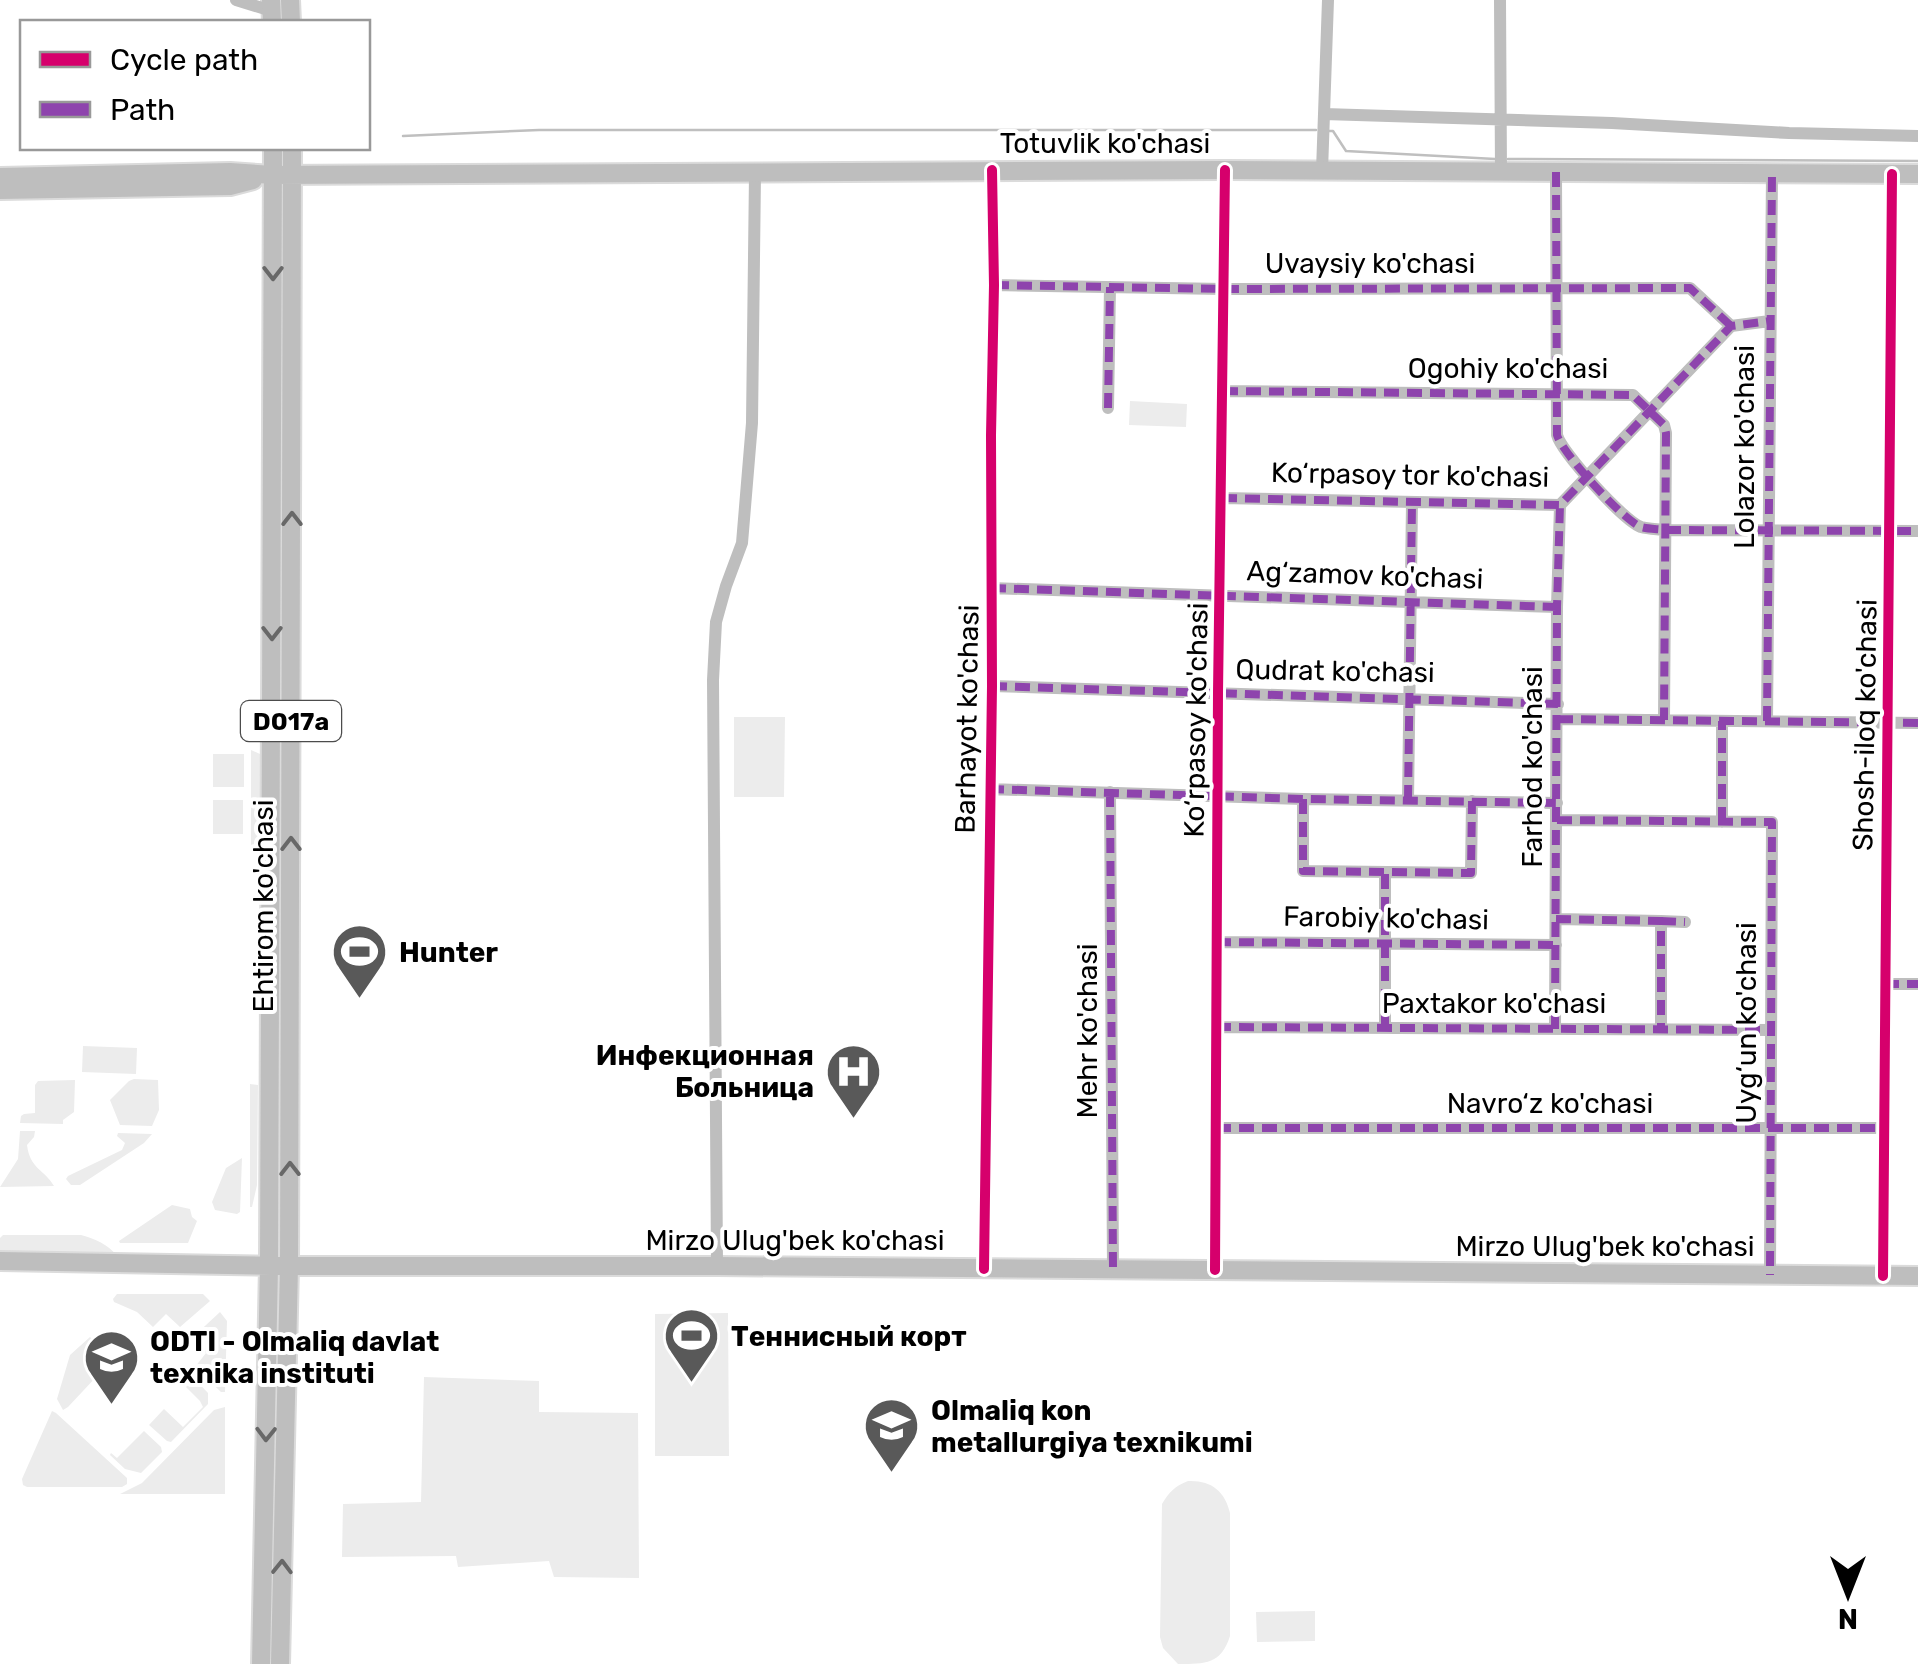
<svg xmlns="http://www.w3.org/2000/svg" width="1918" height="1664" font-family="Rubik,sans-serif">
	<rect width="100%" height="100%" fill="#fff"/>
	<path fill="#ececec" d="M1130,401L1187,404L1186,427L1129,425Z
		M734,717H785L784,797H734Z
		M251,750L260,754V841L251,847Z
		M213,754H244V787H213Z
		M213,800H243V834H213Z
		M83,1046L137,1048L136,1074L82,1072Z
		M134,1079L158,1080L159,1110L152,1126L120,1125L110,1100L129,1081Z
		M75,1080L74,1112L63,1120V1124L20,1123L21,1116L24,1114L35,1113V1085L38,1081Z
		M250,1084L258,1085L257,1185L252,1207H250Z
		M20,1131H35L34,1137L27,1145C30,1169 44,1169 54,1186L0,1187L18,1159Z
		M118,1133L152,1134L144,1143L80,1185H71L66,1179L68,1176L122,1150L125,1143L117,1136Z
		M242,1158L240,1212L237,1214L215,1210L212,1202L226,1168Z
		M172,1205L190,1209L192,1217L197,1221L188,1243H120L119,1241Z
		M3,1235H81C95,1239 108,1244 117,1256L0,1255V1238Z
		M117,1294H203L210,1301L180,1327L166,1314L153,1327L137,1312L114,1302L113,1299Z
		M220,1312L227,1321L225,1392H221L195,1367L206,1353L192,1338Z
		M728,1313L729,1456H655V1314Z
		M90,1337L112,1360L68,1407L63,1410L57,1399L70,1355Z
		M189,1373L208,1393V1404L171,1442L167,1441L149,1425L164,1409L183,1427L203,1407L200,1401L186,1387L190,1383L185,1377Z
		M424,1377L539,1381V1412L638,1413L639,1578L554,1577L549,1561L458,1567L456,1556L342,1557L343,1504L421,1502Z
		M225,1407V1494H120L142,1483L214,1410Z
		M52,1411L56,1413L127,1478V1484L122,1487H27L23,1485L22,1479Z
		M144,1431L161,1447L162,1452L141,1473L125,1469L110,1455L111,1453L117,1458Z
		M1188,1481C1211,1480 1225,1491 1230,1513V1636C1221,1664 1206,1664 1178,1664L1163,1648L1160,1637L1162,1504C1169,1492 1175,1486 1188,1481Z
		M1315,1611V1641L1257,1642L1256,1612Z"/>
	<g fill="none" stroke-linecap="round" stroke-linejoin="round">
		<path stroke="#bfbfbf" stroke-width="2.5" d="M1329,131H1333L1346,151L1495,159
			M403,136L539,130H1316
			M1508,159L1918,161"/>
		<defs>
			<path id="major" d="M271,0L272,22
				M290,0L291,22
				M0,177L230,172L273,175L1225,170L1918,174
				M0,190L230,186L253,180
				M0,1261L289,1266H717L1918,1276
				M261,1664L269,1266L273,148
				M280,1664L289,1266L292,148"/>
		</defs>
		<use href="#major" stroke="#dbdbdb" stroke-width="22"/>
		<path stroke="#bebebe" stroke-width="12" d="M236,0L272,11
			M1500,0L1501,172
			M1324,114L1612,123L1789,133L1918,136
			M1322,171L1328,0
			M1556,172L1557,435C1562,453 1624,521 1641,527C1648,529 1658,529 1665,530L1918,531
			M994,285L1224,289L1690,288L1731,326
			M1223,391L1633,395L1664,425L1666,433L1664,720
			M1108,408L1110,287
			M1222,498L1560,505L1731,326L1770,321
			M991,588L1557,607
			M992,686L1558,704
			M1558,719L1918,723
			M1767,721L1772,174
			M989,789L1303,799L1557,803
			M1110,792L1113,1270
			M1303,799V871L1471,873L1472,801
			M1408,800L1412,503
			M1557,820L1772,822L1770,1275
			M1722,822V721
			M1556,919L1661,921V1029
			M1661,921L1685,922
			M1216,942L1556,945
			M1884,984H1918
			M1216,1027L1771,1030
			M1385,1027V872
			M1555,1029L1557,607L1560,505
			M1216,1128H1884
			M717,1266L713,680L716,622L726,586L742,543L752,423L755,174
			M984,1269L992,686L991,435L994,285L992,170
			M1215,1270L1218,693L1225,170
			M1883,1276L1892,174"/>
		<use href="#major" stroke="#bebebe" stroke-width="18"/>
		<path stroke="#8e44ad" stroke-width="8" stroke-dasharray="15 8" stroke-linecap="butt" d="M1556,172L1557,435C1562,453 1624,521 1641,527C1648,529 1658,529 1665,530L1918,531
			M994,285L1224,289L1690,288L1731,326
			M1223,391L1633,395L1664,425L1666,433L1664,720
			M1108,408L1110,287
			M1222,498L1560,505L1731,326L1770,321
			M991,588L1557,607
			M992,686L1558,704
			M1558,719L1918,723
			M1767,721L1772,174
			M989,789L1303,799L1557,803
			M1110,792L1113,1270
			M1303,799V871L1471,873L1472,801
			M1408,800L1412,503
			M1557,820L1772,822L1770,1275
			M1722,822V721
			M1556,919L1661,921V1029
			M1661,921L1685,922
			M1216,942L1556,945
			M1884,984H1918
			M1216,1027L1771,1030
			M1385,1027V872
			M1555,1029L1557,607L1560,505
			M1216,1128H1884"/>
		<defs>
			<path id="cycleway" d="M984,1269L992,686L991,435L994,285L992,170
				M1215,1270L1218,693L1225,170
				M1883,1276L1892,174"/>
		</defs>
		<use href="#cycleway" stroke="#fff" stroke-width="16"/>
		<use href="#cycleway" stroke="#d6006c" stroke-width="10"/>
	</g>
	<defs><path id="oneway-chevron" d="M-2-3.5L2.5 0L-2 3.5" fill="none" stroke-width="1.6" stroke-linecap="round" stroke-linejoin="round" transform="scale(2.5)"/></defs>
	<g stroke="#686868">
		<use href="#oneway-chevron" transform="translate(273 273) rotate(90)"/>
		<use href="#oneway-chevron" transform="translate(292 519) rotate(-90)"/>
		<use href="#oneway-chevron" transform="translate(272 633) rotate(90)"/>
		<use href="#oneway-chevron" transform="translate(291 844) rotate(-90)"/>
		<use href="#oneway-chevron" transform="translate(290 1169) rotate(-90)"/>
		<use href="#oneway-chevron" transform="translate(266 1434) rotate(91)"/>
		<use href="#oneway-chevron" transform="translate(282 1567) rotate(-89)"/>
	</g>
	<defs>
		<symbol id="stadium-pin" viewBox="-11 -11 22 30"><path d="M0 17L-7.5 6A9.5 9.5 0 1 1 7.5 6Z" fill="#595959" stroke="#fff"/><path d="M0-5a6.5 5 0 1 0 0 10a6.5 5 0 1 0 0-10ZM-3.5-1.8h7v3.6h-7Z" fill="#fff"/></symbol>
		<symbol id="hospital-pin" viewBox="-11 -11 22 30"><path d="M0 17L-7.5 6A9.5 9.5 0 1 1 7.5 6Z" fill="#595959" stroke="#fff"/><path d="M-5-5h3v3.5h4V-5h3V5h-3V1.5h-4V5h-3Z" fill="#fff"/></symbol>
		<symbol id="university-pin" viewBox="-11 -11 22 30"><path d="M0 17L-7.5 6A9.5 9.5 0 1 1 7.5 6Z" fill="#595959" stroke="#fff"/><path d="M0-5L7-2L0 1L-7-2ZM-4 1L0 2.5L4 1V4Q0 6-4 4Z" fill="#fff"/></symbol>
	</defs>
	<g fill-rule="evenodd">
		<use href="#stadium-pin" x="328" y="920" width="63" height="86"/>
		<use href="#hospital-pin" x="822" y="1040" width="63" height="86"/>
		<use href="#stadium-pin" x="660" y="1304" width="63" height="86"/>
		<use href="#university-pin" x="80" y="1326" width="63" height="86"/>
		<use href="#university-pin" x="860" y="1394" width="63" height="86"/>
	</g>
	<g text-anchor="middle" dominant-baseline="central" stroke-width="8" stroke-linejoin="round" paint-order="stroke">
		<rect fill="#fff" stroke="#4c4c4c" stroke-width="2.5" x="241" y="701" width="100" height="40" rx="8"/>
		<g font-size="25" font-weight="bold" fill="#000">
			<text x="291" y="721">D017a</text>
		</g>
		<g font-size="28" fill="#000" stroke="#fff">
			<text x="1105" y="143">Totuvlik ko'chasi</text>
			<text x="1370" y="263">Uvaysiy ko'chasi</text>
			<text x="1508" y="368">Ogohiy ko'chasi</text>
			<text transform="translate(1744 447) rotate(-90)">Lolazor ko'chasi</text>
			<text transform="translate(1410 475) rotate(1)">Ko‘rpasoy tor ko'chasi</text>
			<text transform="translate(1365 575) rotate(2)">Ag‘zamov ko'chasi</text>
			<text transform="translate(1335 671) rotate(1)">Qudrat ko'chasi</text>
			<text transform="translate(967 719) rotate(-89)">Barhayot ko'chasi</text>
			<text transform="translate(1196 720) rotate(-89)">Ko‘rpasoy ko'chasi</text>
			<text transform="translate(1865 725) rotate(-89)">Shosh-iloq ko'chasi</text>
			<text transform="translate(1532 767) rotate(-90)">Farhod ko'chasi</text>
			<text transform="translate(263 906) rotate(-90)">Ehtirom ko'chasi</text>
			<text transform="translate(1386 918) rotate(1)">Farobiy ko'chasi</text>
			<text x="1494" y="1003">Paxtakor ko'chasi</text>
			<text transform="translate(1746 1023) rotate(-90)">Uyg‘un ko'chasi</text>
			<text transform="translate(1087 1031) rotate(-90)">Mehr ko'chasi</text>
			<text x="1550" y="1103">Navro‘z ko'chasi</text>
			<text x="795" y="1240">Mirzo Ulug'bek ko'chasi</text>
			<text x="1605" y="1246">Mirzo Ulug'bek ko'chasi</text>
		</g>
		<g font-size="28" font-weight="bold" fill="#000" stroke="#fff" text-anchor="start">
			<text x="399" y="952">Hunter</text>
			<text x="814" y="1055" text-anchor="end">Инфекционная<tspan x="814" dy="32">Больница</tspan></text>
			<text x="731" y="1336">Теннисный корт</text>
			<text x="150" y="1341">ODTI - Olmaliq davlat<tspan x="150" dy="32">texnika instituti</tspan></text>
			<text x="931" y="1410">Olmaliq kon<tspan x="931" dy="32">metallurgiya texnikumi</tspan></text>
		</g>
	</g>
	<rect x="20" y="20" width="350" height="130" fill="#ffffff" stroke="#999999" stroke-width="2.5"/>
	<rect x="40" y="52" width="50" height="15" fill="#d6006c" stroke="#999999" stroke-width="2.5"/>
	<text x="110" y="70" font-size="30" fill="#000000">Cycle path</text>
	<rect x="40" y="102" width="50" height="15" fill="#8e44ad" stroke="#999999" stroke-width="2.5"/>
	<text x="110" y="120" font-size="30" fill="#000000">Path</text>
	<g transform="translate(1848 1594) rotate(180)" stroke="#ffffff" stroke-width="8" paint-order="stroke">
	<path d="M0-8L18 38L0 25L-18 38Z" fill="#000000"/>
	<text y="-15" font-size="28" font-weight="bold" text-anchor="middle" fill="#000000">N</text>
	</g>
</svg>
